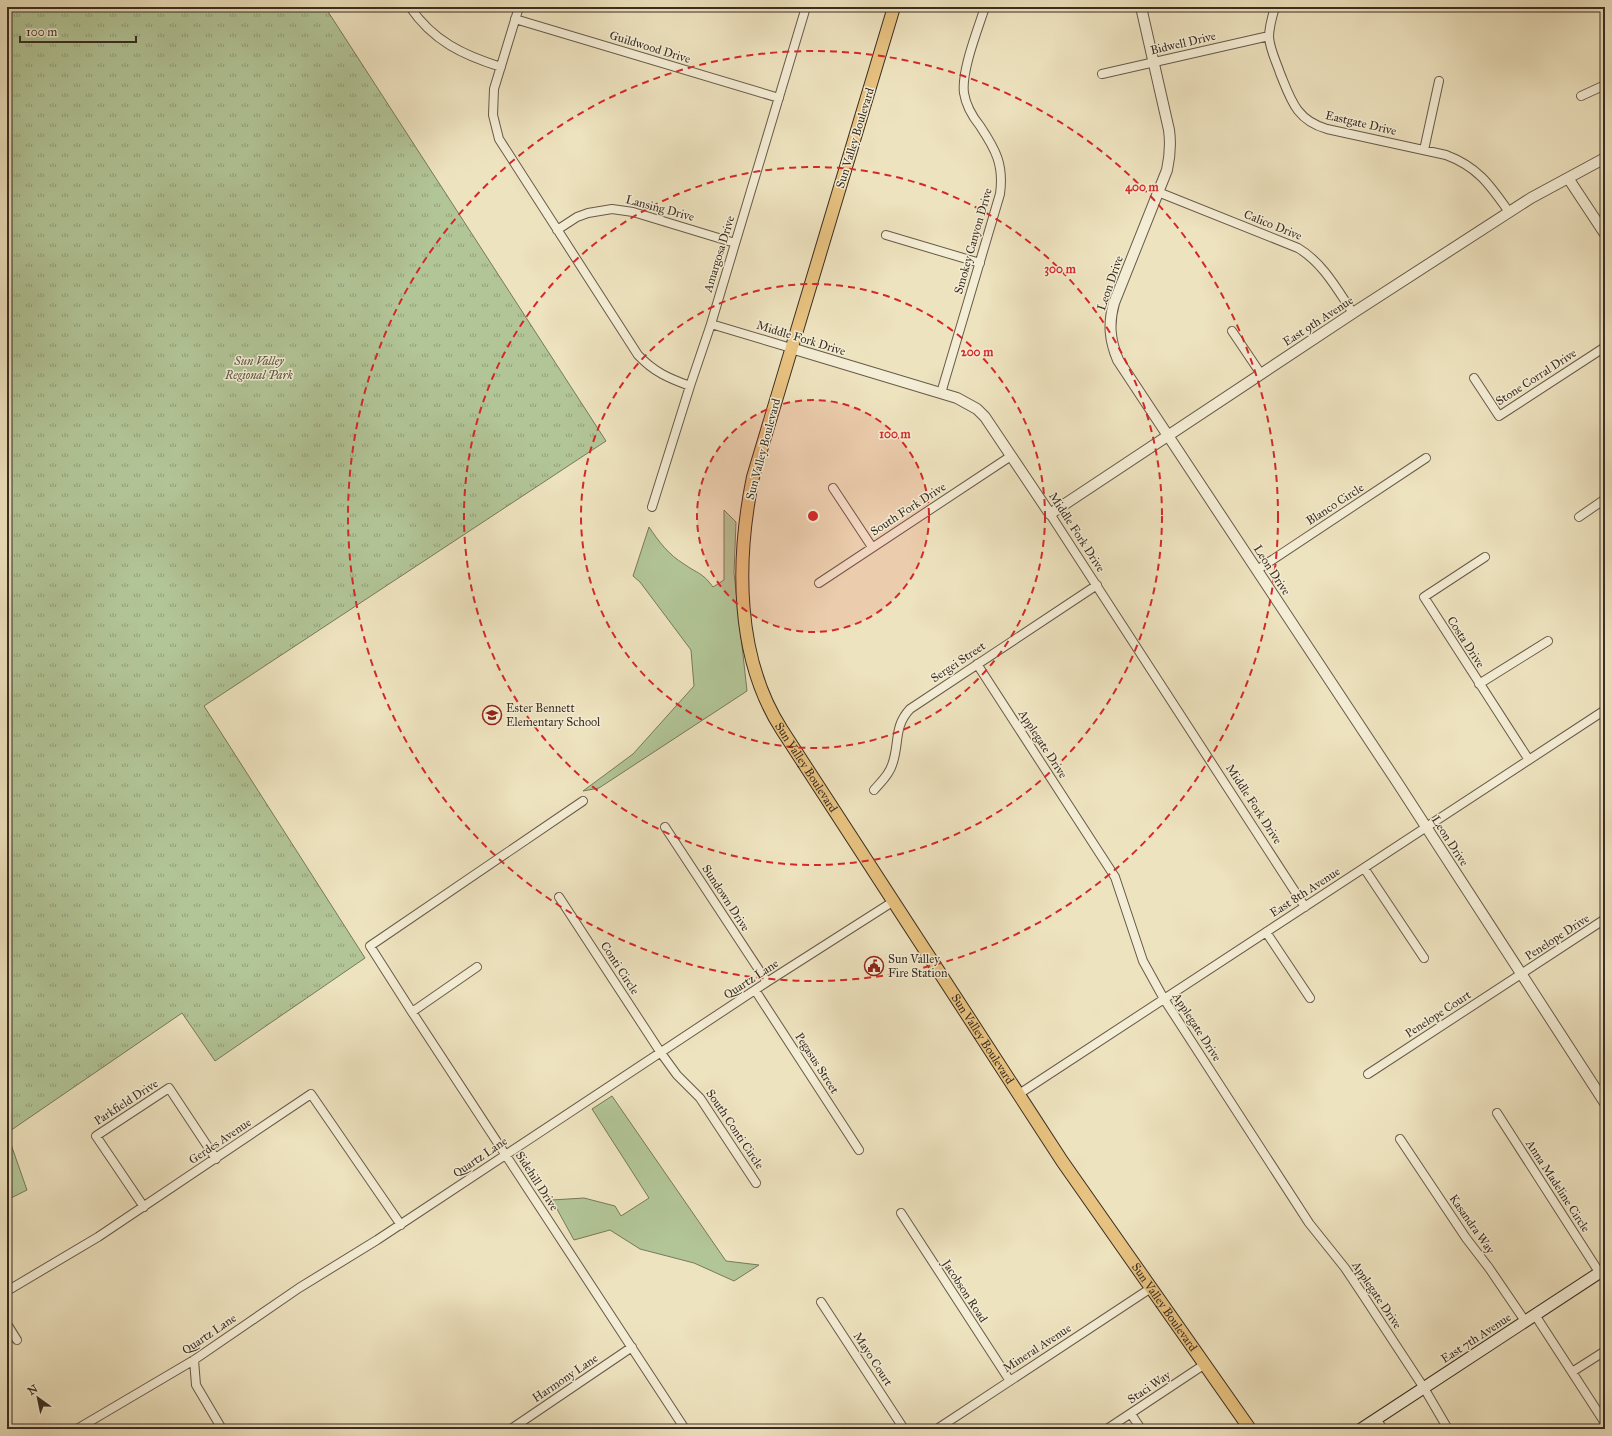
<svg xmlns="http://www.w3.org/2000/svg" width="1612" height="1436" font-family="'IM FELL Great Primer',serif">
	<defs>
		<pattern id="park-tufts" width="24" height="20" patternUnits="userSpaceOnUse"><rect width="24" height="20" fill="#b2c597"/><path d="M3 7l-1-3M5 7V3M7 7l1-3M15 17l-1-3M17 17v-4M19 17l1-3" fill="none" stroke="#92a07b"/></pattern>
	</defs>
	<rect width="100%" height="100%" fill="#eee3bf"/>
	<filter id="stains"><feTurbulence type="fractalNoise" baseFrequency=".005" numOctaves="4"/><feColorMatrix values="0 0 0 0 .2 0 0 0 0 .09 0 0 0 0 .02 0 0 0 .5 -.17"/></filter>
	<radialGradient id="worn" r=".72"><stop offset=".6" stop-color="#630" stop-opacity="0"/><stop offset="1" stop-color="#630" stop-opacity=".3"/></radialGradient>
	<path fill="#b2c597" stroke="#76795c" d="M724,510L736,522L734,573L747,691L599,788L583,791L633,754L694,686L691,650L640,582L633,576L649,527C659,542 669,555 684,564C698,574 702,572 713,587L724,580Z
		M612,1096L726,1261L759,1265L734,1281L694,1263L640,1249L610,1230L574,1240L552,1200L584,1198L615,1206L621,1216L649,1198L592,1109Z
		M7,1133L27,1190L7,1200Z"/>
	<path fill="url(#park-tufts)" stroke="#76795c" d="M7,7H325L606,441L204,706L365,958L215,1061L182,1013L7,1133Z"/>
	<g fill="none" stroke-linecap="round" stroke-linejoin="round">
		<defs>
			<path id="minor" d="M410,7C433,41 463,55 501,67
				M519,7L494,89L493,115L499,139L638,355C654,372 668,378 690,386
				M1275,7C1272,17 1269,27 1269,37C1270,50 1276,61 1280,73C1291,100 1296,120 1327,129L1446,155C1478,167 1490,185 1509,212
				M515,19L779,98
				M1102,74L1269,36
				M1581,96L1605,85
				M1424,150L1439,81
				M1158,192L1298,248C1323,263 1337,289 1353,313
				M557,230L577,217L588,213L612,209L633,212L735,243
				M886,235L980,263
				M711,324L791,348
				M1232,331L1261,374
				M1474,378L1499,416L1605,347
				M941,393L1000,194C1004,165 996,150 980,126C972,116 966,106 964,93C961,71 978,29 985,7
				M833,488L872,547
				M652,507L690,386L711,324L806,7
				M1050,514L1305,907
				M1579,517L1605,499
				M1485,557L1424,597L1529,760
				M1257,570L1426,458
				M819,583L1011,456
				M977,664L1115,877L1143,961L1164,999L1309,1223L1345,1268L1363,1295L1424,1388L1448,1429
				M1479,684L1548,641
				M874,790C881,782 889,775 892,765C900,744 893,727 910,709L1097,585
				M583,801L370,946L412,1012L685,1429
				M665,827L767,982
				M1364,868L1424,958
				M559,897L661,1053L677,1075L700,1098L756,1183
				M1266,932L1310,998
				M755,990L859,1150
				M412,1012L477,967
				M1368,1074L1605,919
				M1019,1094L1605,710
				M1497,1113L1599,1272
				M1400,1139L1466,1238L1489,1268L1525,1321
				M144,1207L96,1136L169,1088L216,1159
				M901,1213L1010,1381
				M7,1291L98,1237L311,1094L401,1225
				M821,1302L904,1429
				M1535,1315L1605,1423
				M7,1324L17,1340
				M194,1360L196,1385L222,1429
				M1572,1372L1605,1351
				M1131,1414L1141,1429
				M1376,1419L1383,1429
				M77,1429L194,1360L299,1288L377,1240L767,982L894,901
				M511,1429L632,1347
				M937,1429L1151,1288
				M1107,1429L1205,1364"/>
			<path id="tertiary" d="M1141,7L1169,130C1171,144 1170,156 1167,170L1114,303C1108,324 1110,341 1118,360L1397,782L1605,1103
				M1568,178L1605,234
				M791,348L957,398L977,409L985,417L1050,514L1353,313L1531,198L1605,158"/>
			<path id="secondary" d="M1361,1429L1605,1269"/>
			<g id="primary">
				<path id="s1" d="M894,7L753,477C736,560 735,657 782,730L1062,1161L1250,1429"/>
			</g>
		</defs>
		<use href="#minor" stroke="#675a49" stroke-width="10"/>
		<use href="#tertiary" stroke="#675a49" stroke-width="12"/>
		<use href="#secondary" stroke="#3a2d22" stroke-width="13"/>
		<use href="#primary" stroke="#3a2d22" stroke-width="14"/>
		<use href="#minor" stroke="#f4edd5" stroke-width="8"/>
		<use href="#tertiary" stroke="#f4edd5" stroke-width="10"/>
		<use href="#secondary" stroke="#f4edd5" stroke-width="11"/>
		<use href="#primary" stroke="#e7c280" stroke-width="12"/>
	</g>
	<circle cx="813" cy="516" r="116" fill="#d62828" fill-opacity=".12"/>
	<g fill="none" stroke="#d62828" stroke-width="2" stroke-dasharray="7 5">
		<circle cx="813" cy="516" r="116"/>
		<circle cx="813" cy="516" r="232"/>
		<circle cx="813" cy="516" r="349"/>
		<circle cx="813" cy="516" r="465"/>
	</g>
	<defs>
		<symbol id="school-ring" viewBox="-11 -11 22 22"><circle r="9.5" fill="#f4edd5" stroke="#8f2418" stroke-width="1.5"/><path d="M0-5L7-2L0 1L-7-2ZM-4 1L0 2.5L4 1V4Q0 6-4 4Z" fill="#8f2418"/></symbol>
		<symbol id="civic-ring" viewBox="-11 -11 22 22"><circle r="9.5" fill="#f4edd5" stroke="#8f2418" stroke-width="1.5"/><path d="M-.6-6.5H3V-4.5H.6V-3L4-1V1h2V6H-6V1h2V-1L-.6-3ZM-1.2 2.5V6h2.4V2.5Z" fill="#8f2418"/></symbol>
	</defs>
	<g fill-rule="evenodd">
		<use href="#school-ring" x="481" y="704" width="22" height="22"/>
		<use href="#civic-ring" x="863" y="955" width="22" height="22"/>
	</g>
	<g text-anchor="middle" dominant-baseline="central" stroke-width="3" stroke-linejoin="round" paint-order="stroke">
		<g font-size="12" fill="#3a2d22" stroke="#f4edd5">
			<text transform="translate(1183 43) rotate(-13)">Bidwell Drive</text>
			<text transform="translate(650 47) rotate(17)">Guildwood Drive</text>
			<text transform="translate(1361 123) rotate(13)">Eastgate Drive</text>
			<text transform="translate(855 138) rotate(-73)">Sun Valley Boulevard</text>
			<text transform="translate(660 208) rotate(15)">Lansing Drive</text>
			<text transform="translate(1273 225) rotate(22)">Calico Drive</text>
			<text transform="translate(973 241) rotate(-74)">Smokey Canyon Drive</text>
			<text transform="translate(719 254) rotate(-73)">Amargosa Drive</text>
			<text transform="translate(1110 283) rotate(-71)">Leon Drive</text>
			<text transform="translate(1318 321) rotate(-33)">East 9th Avenue</text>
			<text transform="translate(801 338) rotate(17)">Middle Fork Drive</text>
			<text transform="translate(1536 377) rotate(-33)">Stone Corral Drive</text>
			<text transform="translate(763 449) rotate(-75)">Sun Valley Boulevard</text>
			<text transform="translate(1335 504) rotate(-33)">Blanco Circle</text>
			<text transform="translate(908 509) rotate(-33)">South Fork Drive</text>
			<text transform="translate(1077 532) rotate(57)">Middle Fork Drive</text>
			<text transform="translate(1272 570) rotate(57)">Leon Drive</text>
			<text transform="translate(1466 642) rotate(57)">Costa Drive</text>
			<text transform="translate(958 662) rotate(-34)">Sergei Street</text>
			<text transform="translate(1043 744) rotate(57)">Applegate Drive</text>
			<text stroke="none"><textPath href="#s1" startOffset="796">Sun Valley Boulevard</textPath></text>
			<text transform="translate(1254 804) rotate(57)">Middle Fork Drive</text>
			<text transform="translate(1450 841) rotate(57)">Leon Drive</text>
			<text transform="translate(1305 892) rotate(-33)">East 8th Avenue</text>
			<text transform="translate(726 898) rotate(57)">Sundown Drive</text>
			<text transform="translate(1557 937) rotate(-33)">Penelope Drive</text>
			<text transform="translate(620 968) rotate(57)">Conti Circle</text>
			<text transform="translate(751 979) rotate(-33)">Quartz Lane</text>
			<text transform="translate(1438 1014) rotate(-33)">Penelope Court</text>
			<text transform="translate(1197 1027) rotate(57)">Applegate Drive</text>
			<text stroke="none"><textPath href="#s1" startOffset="1120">Sun Valley Boulevard</textPath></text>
			<text transform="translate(817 1063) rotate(57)">Pegasus Street</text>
			<text transform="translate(126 1102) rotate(-33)">Parkfield Drive</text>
			<text transform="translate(735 1129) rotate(56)">South Conti Circle</text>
			<text transform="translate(220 1141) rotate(-34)">Gerdes Avenue</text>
			<text transform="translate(480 1157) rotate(-34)">Quartz Lane</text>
			<text transform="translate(537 1181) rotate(57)">Sidehill Drive</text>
			<text transform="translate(1558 1186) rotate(57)">Anna Madeline Circle</text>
			<text transform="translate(1472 1224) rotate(55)">Kasandra Way</text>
			<text transform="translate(965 1291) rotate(57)">Jacobson Road</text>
			<text transform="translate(1377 1295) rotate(56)">Applegate Drive</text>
			<text stroke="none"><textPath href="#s1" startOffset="1444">Sun Valley Boulevard</textPath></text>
			<text transform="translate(209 1334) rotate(-34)">Quartz Lane</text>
			<text transform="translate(1476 1338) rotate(-33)">East 7th Avenue</text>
			<text transform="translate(1037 1348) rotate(-33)">Mineral Avenue</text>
			<text transform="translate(873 1359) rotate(57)">Mayo Court</text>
			<text transform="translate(565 1378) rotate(-34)">Harmony Lane</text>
			<text transform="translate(1149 1387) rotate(-34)">Staci Way</text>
		</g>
		<g font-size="12" font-style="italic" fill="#58533f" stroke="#f4edd5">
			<text x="259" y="361">Sun Valley<tspan x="259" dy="14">Regional Park</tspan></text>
		</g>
		<g font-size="12" fill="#3a2d22" stroke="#f4edd5" text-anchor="start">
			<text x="506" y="708">Ester Bennett<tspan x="506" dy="14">Elementary School</tspan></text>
			<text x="888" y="959">Sun Valley<tspan x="888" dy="14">Fire Station</tspan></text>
		</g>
	</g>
	<circle cx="813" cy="516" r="6" fill="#d62828" stroke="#f4edd5" stroke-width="2"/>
	<g font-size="12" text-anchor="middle" font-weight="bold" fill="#d62828" stroke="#f4edd5" stroke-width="3" stroke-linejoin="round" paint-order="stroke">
		<text x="1142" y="191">400 m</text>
		<text x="1060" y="273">300 m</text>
		<text x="977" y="356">200 m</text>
		<text x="895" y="438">100 m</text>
	</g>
	<rect width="1612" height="1436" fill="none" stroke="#eee3bf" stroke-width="24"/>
	<rect x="8" y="8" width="1596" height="1420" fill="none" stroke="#3a2d22" stroke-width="2"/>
	<rect x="12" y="12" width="1588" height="1412" fill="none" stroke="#3a2d22"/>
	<g transform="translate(38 1398) rotate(327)" stroke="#f4edd5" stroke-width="3" paint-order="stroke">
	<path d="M0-3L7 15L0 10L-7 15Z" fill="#3a2d22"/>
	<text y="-6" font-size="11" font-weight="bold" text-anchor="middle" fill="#3a2d22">N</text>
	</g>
	<path d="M20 36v6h116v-6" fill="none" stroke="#3a2d22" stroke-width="2"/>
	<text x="26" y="36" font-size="12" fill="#3a2d22" stroke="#f4edd5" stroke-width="3" paint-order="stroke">100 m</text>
	<rect width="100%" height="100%" filter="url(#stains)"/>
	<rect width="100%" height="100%" fill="url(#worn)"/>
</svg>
